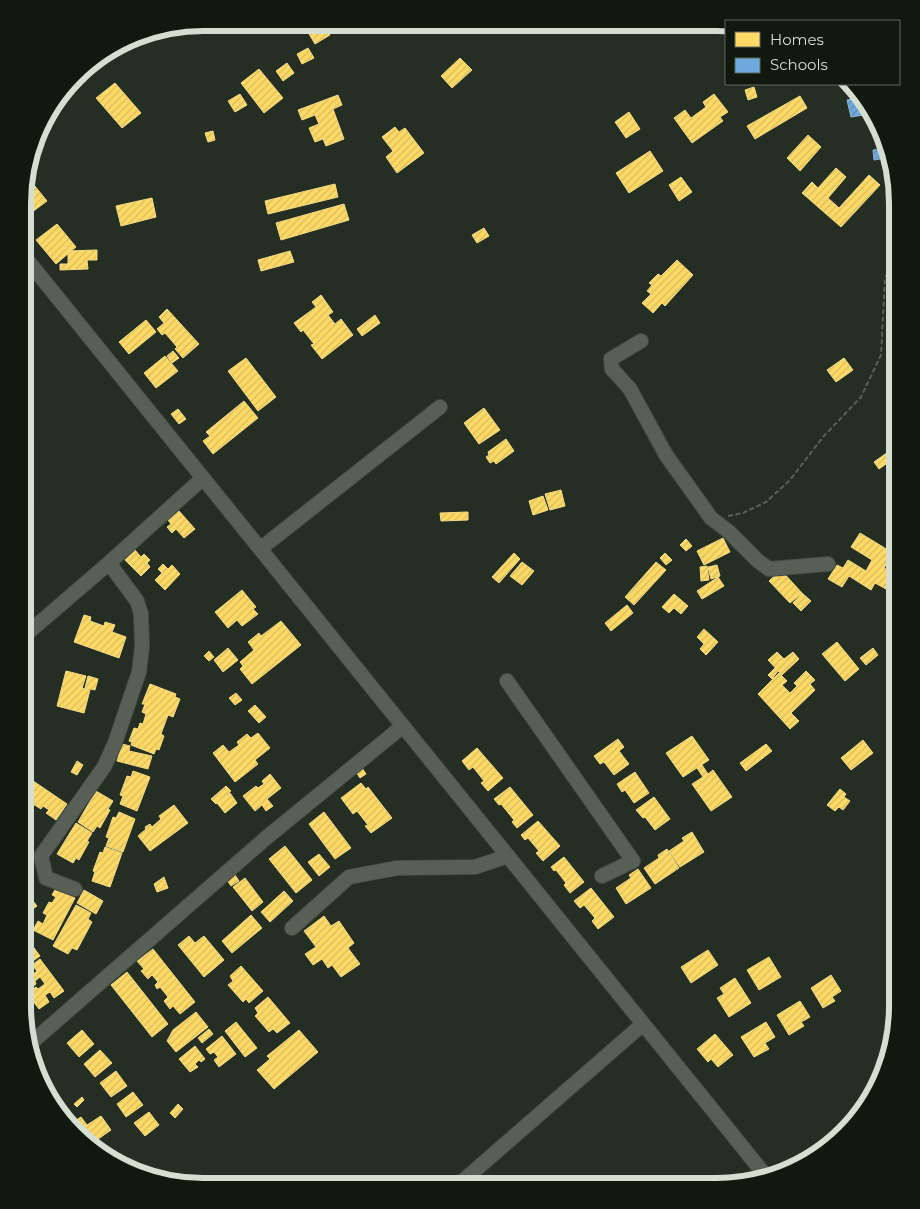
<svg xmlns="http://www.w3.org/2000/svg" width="920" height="1209" font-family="Montserrat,sans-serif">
	<defs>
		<pattern id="homes-hatch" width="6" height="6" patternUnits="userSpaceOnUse" patternTransform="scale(1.25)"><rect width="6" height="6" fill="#ffd966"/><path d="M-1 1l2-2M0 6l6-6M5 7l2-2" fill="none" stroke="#d9bb5e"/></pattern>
		<pattern id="schools-hatch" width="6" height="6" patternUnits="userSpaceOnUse" patternTransform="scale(1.25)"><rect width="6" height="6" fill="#6fa8dc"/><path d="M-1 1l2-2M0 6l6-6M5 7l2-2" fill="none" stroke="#638fb5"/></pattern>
	</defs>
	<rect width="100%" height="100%" fill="#252e22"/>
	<path fill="url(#homes-hatch)" stroke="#f2db86" d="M313,23H323L330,35L315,44L305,27Z
		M308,48L314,58L302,64L297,54Z
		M113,50L114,52L95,65L93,62Z
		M460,58L472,70L452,88L441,76Z
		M287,63L294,73L283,81L276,71Z
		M259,69L283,98L264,113L241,83Z
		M115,83L141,113L122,128L96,98Z
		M754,87L757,97L748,100L745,90Z
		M240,94L247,105L235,112L228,101Z
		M714,94L728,112L720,117L723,121L692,143L674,118L685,110L691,118L706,107L703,102Z
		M338,95L342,105L333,109L344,139L326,146L323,139L315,142L309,128L319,124L315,115L302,120L298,110Z
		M800,96L807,108L755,139L747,126Z
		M629,112L640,129L626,138L615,122Z
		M395,127L399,132L405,128L424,153L397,173L386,157L393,151L382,137Z
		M213,131L215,140L208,142L205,133Z
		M808,135L821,147L800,171L787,158Z
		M650,151L663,171L629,193L616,173Z
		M836,168L846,177L828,198L839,208L869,175L880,185L841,227L802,193L812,182L818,188Z
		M681,177L692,192L679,201L669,185Z
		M335,184L338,197L268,214L265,201Z
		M34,185L47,201L24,218V193Z
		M152,198L156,217L121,226L116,206Z
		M344,204L349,220L281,240L276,223Z
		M57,224L76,247L56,264L36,240Z
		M484,228L489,236L477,243L472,235Z
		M97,250V260H87L88,269L60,270V264H68V251Z
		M290,251L294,262L261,271L258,260Z
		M677,260L693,275L665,306L662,303L653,313L642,303L651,294L647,291L652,285L649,283L658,274L661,276Z
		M321,295L333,312L328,315L335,324L341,319L353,335L322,359L311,345L314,344L303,330L301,332L294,323L316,307L312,302Z
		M167,309L199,344L183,358L175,349L177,347L165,333L162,335L157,329L164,323L159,317Z
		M375,315L380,323L362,336L357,329Z
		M146,320L156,332L129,354L119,342Z
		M173,351L179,358L172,363L167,356Z
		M165,356L178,371L156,388L144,373Z
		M246,358L276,397L258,411L228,371Z
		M844,358L853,370L836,382L827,370Z
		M897,374V396L887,390Z
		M244,401L258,418L213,454L203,441L210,436L206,432Z
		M484,408L500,430L479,444L464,423Z
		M178,409L186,419L179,424L171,414Z
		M506,439L514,451L496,464L494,461L490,463L486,457L489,455L488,452Z
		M891,450L896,457L879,469L874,462Z
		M561,490L565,506L550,510L545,494Z
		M543,496L548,510L533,515L529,501Z
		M179,511L195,529L184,538L176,529L172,533L167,527L171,524L168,520Z
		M468,512V520L441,521L440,513Z
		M860,533L893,553L884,568L892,573L890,577L896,580L892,588L888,585L886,589L875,583L871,590L849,576L842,587L828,579L837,565L843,568L848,560L866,571L872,560L851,547Z
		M723,538L730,552L704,565L697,551Z
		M686,539L692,546L686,551L680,545Z
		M135,550L141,557L144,554L150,560L147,563L150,567L141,576L125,560Z
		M514,553L520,559L499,583L492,577Z
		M665,553L672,560L666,565L660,558Z
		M522,562L534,571L522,585L510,576Z
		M656,562L666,570L634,605L625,597Z
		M163,564L168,569L172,565L180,574L165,590L155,580L162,573L158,569Z
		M717,565L720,576L711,579L708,567Z
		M707,566L709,580L701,581L700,567Z
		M781,570L802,593L790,603L769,581Z
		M718,577L724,586L702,599L697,591Z
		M242,590L256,607L253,609L258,614L242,626L237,620L228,628L215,612Z
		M802,593L811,601L801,611L793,603Z
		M674,594L688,606L681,614L674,608L669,613L662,607Z
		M627,605L633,613L611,631L605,623Z
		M84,615L91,617L90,621L104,626L105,622L115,625L112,632L126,637L119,658L74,642Z
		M281,621L301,645L252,684L240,669L243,666L240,662L254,650L248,642L259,633L261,636Z
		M704,629L718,642L706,655L700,649L704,644L697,637Z
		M837,642L859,669L845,681L822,654Z
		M228,648L238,660L223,672L214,660Z
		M873,648L878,655L866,665L860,658Z
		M209,651L214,657L209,661L204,656Z
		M777,652L784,659L793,652L799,659L782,675L768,660Z
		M775,668L778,671L772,679L768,675Z
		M66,671L86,676L82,688L90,690L84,713L57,706Z
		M806,671L815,680L810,684L815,690L791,713L799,721L790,729L758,694L779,673L787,681L782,685L790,693L797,686L794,683Z
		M88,676L98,679L95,690L85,688Z
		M150,684L176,694L175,697L180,699L173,717L168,715L161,734L164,736L159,750L156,749L154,754L131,745L132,742L129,741L134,728L138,729L140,723L143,724L146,714L142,712L145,704H142Z
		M236,693L242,700L235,705L229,698Z
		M255,705L266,717L259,723L248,711Z
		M258,733L270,748L255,760L258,764L235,782L213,753L223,745L229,752L239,745L237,742L247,734L251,738Z
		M692,736L709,760L683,777L666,753Z
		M618,739L624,747L619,751L629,764L614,775L604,762L600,764L594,756Z
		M863,740L873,753L851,770L841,758Z
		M122,744L130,746L129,751L152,756L148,769L117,761Z
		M766,744L772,751L746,771L740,763Z
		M477,748L503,778L488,791L481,783L484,781L473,767L469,770L462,761Z
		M77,761L83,765L77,775L71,772Z
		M702,765L708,774L713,770L732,797L711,811L692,784L703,777L697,768Z
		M362,768L366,774L360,778L356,772Z
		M133,771L150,777L137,811L120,804L123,796L120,795L127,776L131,777Z
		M635,772L649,793L634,803L625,790L622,792L617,784Z
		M23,774L67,804L56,820L46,813L49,810L43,806L41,809L33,804L35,801L29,797L27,800L23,797Z
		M270,774L281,788L267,799L273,806L266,811L262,805L255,811L243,796L256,786L258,788L264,784L262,781Z
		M361,783L366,789L368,787L392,818L371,833L365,826L368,825L357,811L353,814L341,798Z
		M226,786L231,791L216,804L211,799Z
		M510,787L533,815L517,828L512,822L514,820L501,804L499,805L494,799Z
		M840,789L846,794L844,797L850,801L843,810L839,807L835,811L827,805Z
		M96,791L113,801L108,809L110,810L100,828L97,826L93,832L78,822Z
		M230,793L237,803L225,813L217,803Z
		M654,797L670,819L655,830L645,817L643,818L636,810Z
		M174,805L188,823L150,851L138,836L146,829L145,827L150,824L152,827L161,819L159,816Z
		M119,812L135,819L123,852L106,846L109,838L106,837L113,817L116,818Z
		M324,812L351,848L335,859L309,824Z
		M538,821L560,846L543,861L536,853L539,851L528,838L525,840L521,835Z
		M76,823L92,833L87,841L89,842L79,860L76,858L73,863L57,854Z
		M692,832L704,852L680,867L669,851L684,841L682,838Z
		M285,846L312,880L296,893L269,859Z
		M105,847L122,853L110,887L92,881L95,872L93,871L100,852L103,853Z
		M667,849L679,868L655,884L644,868L659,858L658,855Z
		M319,854L330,867L319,876L308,862Z
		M564,857L584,882L570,893L564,885L566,883L556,870L554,871L551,867Z
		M638,869L651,888L626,904L616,888L631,878L629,875Z
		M235,875L239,881L231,886L227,880Z
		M164,877L168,888L157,892L154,884Z
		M245,878L263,902L252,911L233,887Z
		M23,886L28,893L25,896L30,903L33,901L37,906L23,916Z
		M56,888L75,898L53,940L33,930L38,921L43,924L47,915L43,913L49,902L52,903L56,897L52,895Z
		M591,888L614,917L598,929L592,921L595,918L584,905L580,908L574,901Z
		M84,890L103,901L96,914L77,903Z
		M284,891L293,901L270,922L261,912Z
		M76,905L91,913L88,919L92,922L77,950L72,948L68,954L53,946Z
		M251,915L262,928L232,953L222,941Z
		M324,916L331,926L339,921L354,943L348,948L360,964L341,977L332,965L328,968L322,959L313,965L305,954L316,947L304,931Z
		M23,933L40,956L30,963L26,957L23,960Z
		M189,936L195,943L204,936L224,960L204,977L178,945Z
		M153,949L195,1002L180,1014L173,1006L170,1009L164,1001L168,997L160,987L157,989L155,985L158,982L152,975L148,979L141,971L144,969L137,961Z
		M708,950L718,965L691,983L681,967Z
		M769,957L781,977L759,990L747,970Z
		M40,959L64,991L54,998L50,992L45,995L49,1002L39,1009L27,993L36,987L38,989L45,984L40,977L35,981L36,984L27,991L23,986V971L26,969L31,976L37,971L32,965Z
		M241,966L263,991L249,1003L246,999L243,1002L228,985L233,981L230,976Z
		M127,972L168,1024L152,1037L111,985Z
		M831,975L841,991L832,997L835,1001L823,1008L811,988Z
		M735,978L751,1003L729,1017L717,998L724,994L720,988Z
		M268,997L290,1023L277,1033L273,1029L269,1032L255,1016L258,1013L255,1008Z
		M800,1001L810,1017L801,1022L804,1026L789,1035L777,1015Z
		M196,1012L208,1027L176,1052L167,1041L173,1030Z
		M236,1022L257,1048L245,1057L225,1031Z
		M766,1022L775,1037L765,1043L769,1049L754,1057L741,1037Z
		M209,1029L213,1034L202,1043L198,1038Z
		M82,1030L94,1044L79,1057L67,1043Z
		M299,1030L318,1052L274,1089L257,1070L270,1059L267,1056Z
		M715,1034L733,1055L718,1067L711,1059L708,1062L697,1049Z
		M222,1036L236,1054L219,1067L214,1060L218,1057L214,1052L210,1054L206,1049Z
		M195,1046L205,1059L201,1062L199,1060L195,1064L198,1067L190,1072L179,1059Z
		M100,1050L112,1063L95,1077L84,1064Z
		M116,1071L127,1086L111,1097L100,1083Z
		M133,1092L143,1105L126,1117L117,1104Z
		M82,1097L84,1100L77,1107L74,1104Z
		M178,1104L183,1109L175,1118L170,1113Z
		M149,1112L159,1125L145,1136L134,1123Z
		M101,1116L111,1130L94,1142L104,1157L73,1122L81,1117L87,1125Z"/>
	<path fill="url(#schools-hatch)" stroke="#8db8d9" d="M858,98L870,114L851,117L847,100Z
		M885,149L886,158L874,160L873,150Z"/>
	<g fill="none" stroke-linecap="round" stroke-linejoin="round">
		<defs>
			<path id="minor" d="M24,256L765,1175
				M641,341L611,359L612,369L630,389L666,455L711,518L728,531L758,561L769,569L828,564
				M260,549L440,407
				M23,637L109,563L203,478
				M507,681L633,861L602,876
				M75,889L46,878L41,856L104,767L115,743L139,672L142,647L141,614L137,601L109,563
				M292,928L349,877L397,868L475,867L508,856
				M31,1043L266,838L403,726
				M457,1186L643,1024"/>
		</defs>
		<use href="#minor" stroke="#424a3f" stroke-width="16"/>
		<path stroke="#596056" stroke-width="2" stroke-dasharray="5 2.5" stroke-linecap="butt" d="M728,516L743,513L766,502L790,480L823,437L861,397L881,355L885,278L897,255"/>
		<use href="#minor" stroke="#585f56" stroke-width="14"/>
	</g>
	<path d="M0 0H920V1209H0ZM203 31H717A172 172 0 0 1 889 203V1006A172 172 0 0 1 717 1178H203A172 172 0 0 1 31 1006V203A172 172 0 0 1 203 31Z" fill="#11190f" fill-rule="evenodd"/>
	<path fill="none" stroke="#d4dfd1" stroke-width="6" d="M203 31H717A172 172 0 0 1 889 203V1006A172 172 0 0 1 717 1178H203A172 172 0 0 1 31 1006V203A172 172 0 0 1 203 31Z"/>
	<rect x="725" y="20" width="175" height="65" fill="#11190f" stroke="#5f685d"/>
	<rect x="735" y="32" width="25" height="15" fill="#ffd966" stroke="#5f685d"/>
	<text x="770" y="45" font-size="15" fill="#d4dfd1">Homes</text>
	<rect x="735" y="58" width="25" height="15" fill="#6fa8dc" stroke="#5f685d"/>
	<text x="770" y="70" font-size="15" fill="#d4dfd1">Schools</text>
</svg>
